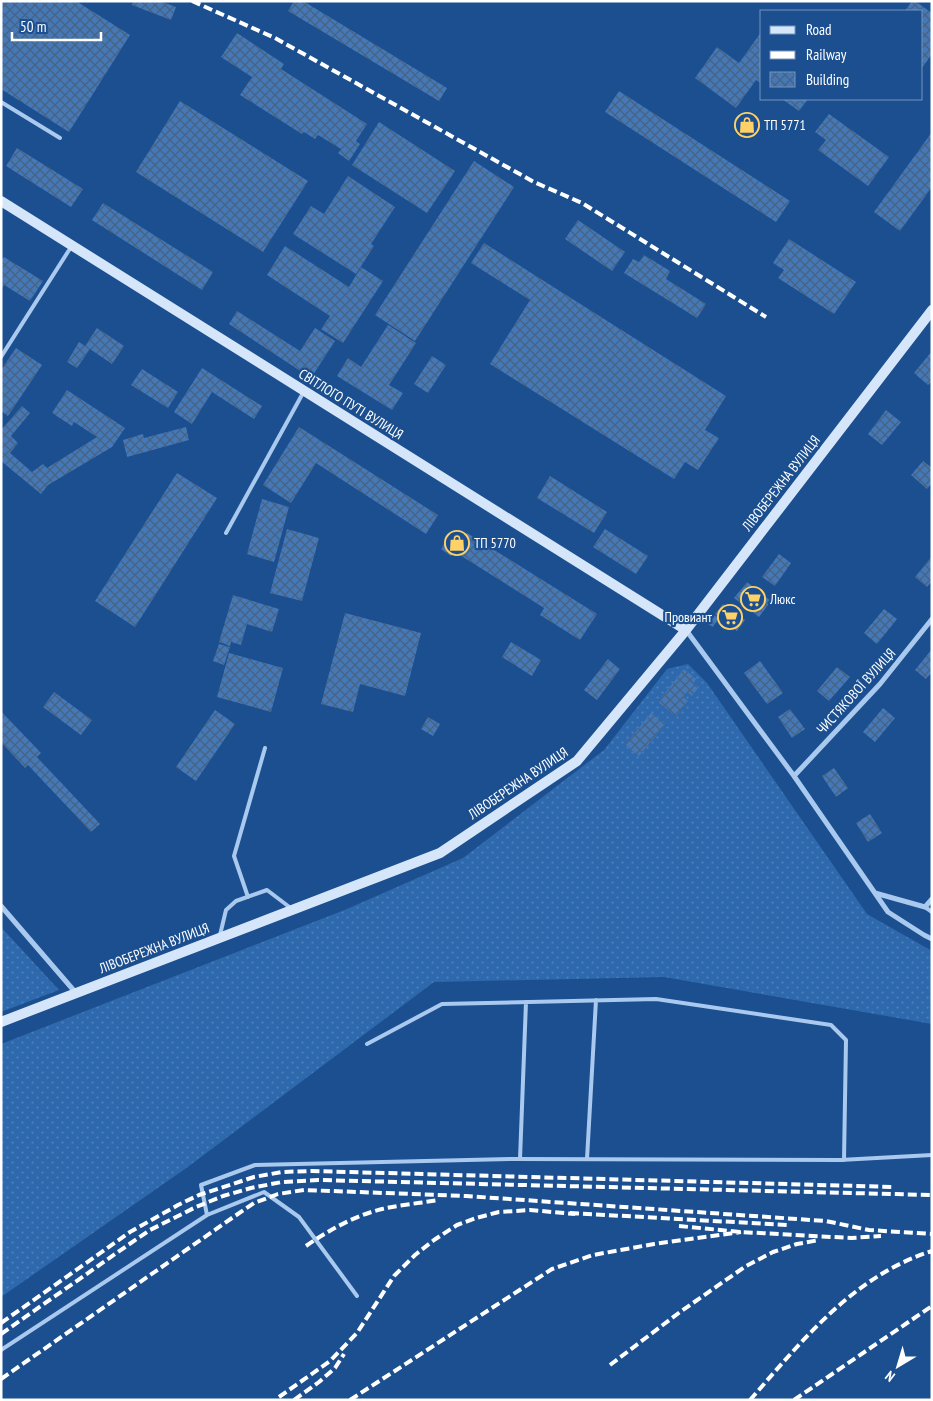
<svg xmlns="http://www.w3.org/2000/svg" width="933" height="1401" font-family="'PT Sans Narrow',sans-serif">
	<defs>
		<pattern id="grass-dots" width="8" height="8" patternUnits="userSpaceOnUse" patternTransform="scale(1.25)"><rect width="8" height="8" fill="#2e69ad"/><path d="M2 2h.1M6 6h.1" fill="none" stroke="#4d80b9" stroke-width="1.8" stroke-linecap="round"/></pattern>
		<pattern id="building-cross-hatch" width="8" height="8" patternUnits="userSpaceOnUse" patternTransform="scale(1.25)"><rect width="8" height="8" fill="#4478b7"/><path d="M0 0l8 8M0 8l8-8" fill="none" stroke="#486282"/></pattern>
	</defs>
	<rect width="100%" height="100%" fill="#1b4f8f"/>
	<path fill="url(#grass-dots)" d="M688,664L707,683L867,914L932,951V1024L664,977L434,982L185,1169L1,1297V1044L347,909L463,858L604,750L667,669Z
		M1,927L59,990L1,1012Z"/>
	<path fill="url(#building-cross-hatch)" d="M1,1H76L130,35L69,132L1,89Z
		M133,1H160L176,7L171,20L132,5Z
		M294,1H303L447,88L439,101L288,11Z
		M912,1H915L932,13V54L922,68V11H905Z
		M762,31V84L756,80L736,108L695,78L717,47L739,63Z
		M237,33L284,64L281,69L367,124L356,141L360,144L349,161L338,153L341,149L318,135L315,139L304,132L302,134L240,95L252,77L221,57Z
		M619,91L790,201L776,222L605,112Z
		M782,99H808L799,111Z
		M180,101L308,181L263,252L136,172Z
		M829,114L889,157L868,186L818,150L826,140L815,132Z
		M379,122L455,171L427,213L352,165Z
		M932,132V187L900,231L874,212Z
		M17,148L83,189L71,207L6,166Z
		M474,161L514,187L415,341L375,315Z
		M348,176L395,207L371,244L374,246L356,274L293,234L311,206L324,214Z
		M103,203L213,272L202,290L92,220Z
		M578,220L625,252L612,271L565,239Z
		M789,239L856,282L834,314L778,278L784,270L773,263Z
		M484,243L726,396L705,430L719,438L698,470L685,462L674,479L490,364L530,300L471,263Z
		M285,246L349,287L361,267L383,281L343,343L321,329L330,316L267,275Z
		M644,255L670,271L666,279L706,304L697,318L624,273L633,259L639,262Z
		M4,257L43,281L30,301L4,285L1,289V261Z
		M237,311L300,351L315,328L335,341L311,378L229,324Z
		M388,325L416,343L389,385L403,393L392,410L337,376L348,358L361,367Z
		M97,328L124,346L112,364L90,349L77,368L67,362L79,342L85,346Z
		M16,348L42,365L8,416L1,411V370Z
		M932,351V381L928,385L914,373Z
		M432,356L446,365L428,393L414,384Z
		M202,368L262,406L254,419L212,392L192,424L174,412Z
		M142,369L178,392L168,408L131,385Z
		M67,390L125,428L112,447L48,485L41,494L1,461V430L22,406L30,413L11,436L18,443L10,453L32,472L43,464L47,468L97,437L74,422L72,426L52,413Z
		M886,410L901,422L882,445L868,434Z
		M186,427L189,440L127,457L123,440L143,434L144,438Z
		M299,427L438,515L426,534L316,463L291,503L263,485Z
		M923,461L932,468V483L927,489L911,475Z
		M177,473L217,498L135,627L95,601Z
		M550,476L607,512L594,533L537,498Z
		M262,499L289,507L274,562L247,554Z
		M287,529L319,538L302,601L270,593Z
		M605,529L648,556L636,574L593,547Z
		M467,533L597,614L580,640L540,615L544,608L455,552Z
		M449,535L459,542L451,556L441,549Z
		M779,554L791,563L775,586L762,577Z
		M932,556V581L927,587L915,577Z
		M747,582L771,601L759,617L734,598Z
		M233,595L279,609L272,632L247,624L241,645L231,642L230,646L219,642Z
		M723,604L745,620L737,631L715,614Z
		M884,609L897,619L877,644L864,633Z
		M345,613L421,633L405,696L360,684L353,712L321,704Z
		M715,615L719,618L713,627L708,624Z
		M511,642L541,660L532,676L502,657Z
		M219,644L230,647L224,665L213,661Z
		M932,649V672L926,679L915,670Z
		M229,653L283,668L271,712L217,697Z
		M608,659L620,669L597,700L584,690Z
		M760,661L783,693L767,704L744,673Z
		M837,667L850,677L829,701L817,691Z
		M684,669L696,679L693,684L698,688L692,696L687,692L683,697L688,701L676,716L658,702Z
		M54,692L92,720L81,735L43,707Z
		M883,708L895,718L875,742L863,732Z
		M790,709L805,729L792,738L778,717Z
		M215,710L235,724L196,781L176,767Z
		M1,711L41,753L37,757L100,824L91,832L28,765L25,768L1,742Z
		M651,713L665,724L639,756L625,745Z
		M428,717L440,724L433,736L421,729Z
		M834,768L848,788L836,797L822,776Z
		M870,814L882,833L868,842L856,823Z"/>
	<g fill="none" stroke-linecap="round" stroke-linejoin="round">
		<path stroke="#a9c9ee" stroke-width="4" d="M1,102L60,138
			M1,357L71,247
			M226,533L303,393
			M248,897L234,856L265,748
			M925,907L932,912
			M220,935L226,910L236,901L267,890L292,909
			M367,1044L442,1004L656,999L831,1025L846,1040L844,1160
			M520,1159L526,1002
			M587,1159L596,1000
			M207,1215L201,1185L255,1165L513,1159L840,1160L932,1155
			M1,1350L207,1215L264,1192L299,1217L357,1296"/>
		<path stroke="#a9c9ee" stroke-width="5" d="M686,630L794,776L888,912L924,935L932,939
			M794,776L880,684L932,619
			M875,893L925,907L932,899
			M1,906L76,993"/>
		<path stroke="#d6e6fa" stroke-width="10" d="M1,201L686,630
			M1,1022L440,853L577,761L686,630L932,310"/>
		<path stroke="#fff" stroke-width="4" stroke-dasharray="9 4" stroke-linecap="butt" d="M192,1L275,38L534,182L582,203L766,317
			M570,1213L787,1225
			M679,1226L741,1232L851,1238L881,1236
			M306,1246C329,1230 354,1216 382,1209C400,1205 420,1203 439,1200
			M1,1323L130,1232L178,1205L199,1195L254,1177L282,1172L312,1171L894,1187
			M1,1334L128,1245L150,1230L196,1207L223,1196L251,1188L282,1182L318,1180L932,1195
			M610,1365L680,1312L746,1266L773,1252L797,1244L819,1240
			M1,1379L232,1218L254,1203L278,1194L304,1190L466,1196L811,1220L826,1221L869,1230L932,1234
			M279,1397L330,1361L357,1333L394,1276L415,1255L434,1240L457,1225L476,1218L499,1212L530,1210L575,1214
			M294,1400L319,1382L335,1368L344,1354
			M350,1400L552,1269L593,1255L654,1244L741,1232
			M750,1400C803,1340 853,1276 932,1251
			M794,1400L932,1306"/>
	</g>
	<defs>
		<symbol id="shop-ring" viewBox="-11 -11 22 22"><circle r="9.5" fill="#1b4f8f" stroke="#ffd166" stroke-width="1.5"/><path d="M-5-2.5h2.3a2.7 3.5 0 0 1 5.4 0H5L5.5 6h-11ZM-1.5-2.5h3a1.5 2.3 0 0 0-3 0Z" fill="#ffd166"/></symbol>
		<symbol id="supermarket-ring" viewBox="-11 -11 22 22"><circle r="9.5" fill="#1b4f8f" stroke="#ffd166" stroke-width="1.5"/><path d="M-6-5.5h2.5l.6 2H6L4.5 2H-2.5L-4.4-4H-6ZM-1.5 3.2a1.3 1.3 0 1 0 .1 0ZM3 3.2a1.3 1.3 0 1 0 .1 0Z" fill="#ffd166"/></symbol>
	</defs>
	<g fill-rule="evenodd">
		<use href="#shop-ring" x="733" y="111" width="28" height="28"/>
		<use href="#shop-ring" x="443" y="529" width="28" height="28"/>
		<use href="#supermarket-ring" x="739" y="585" width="28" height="28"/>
		<use href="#supermarket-ring" x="716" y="603" width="28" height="28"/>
	</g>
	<g text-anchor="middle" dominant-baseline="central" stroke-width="4.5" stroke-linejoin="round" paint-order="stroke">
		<g font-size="14" fill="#fff" stroke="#1b4f8f" text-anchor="start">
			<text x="764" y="125">ТП 5771</text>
			<text x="474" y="543">ТП 5770</text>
			<text x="770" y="599">Люкс</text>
			<text x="712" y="617" text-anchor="end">Провиант</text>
		</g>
		<g font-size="14" fill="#fff" stroke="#1b4f8f">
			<text transform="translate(351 404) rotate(32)">СВІТЛОГО ПУТІ ВУЛИЦЯ</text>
			<text transform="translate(781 483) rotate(-52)">ЛІВОБЕРЕЖНА ВУЛИЦЯ</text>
			<text transform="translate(856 691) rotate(-48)">ЧИСТЯКОВОЇ ВУЛИЦЯ</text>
			<text transform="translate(518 783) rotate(-34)">ЛІВОБЕРЕЖНА ВУЛИЦЯ</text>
			<text transform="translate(154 948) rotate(-21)">ЛІВОБЕРЕЖНА ВУЛИЦЯ</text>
		</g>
	</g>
	<rect width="933" height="1401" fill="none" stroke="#ffffff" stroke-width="5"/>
	<rect x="760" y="10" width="162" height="90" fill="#1b4f8f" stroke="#7695bc"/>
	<rect x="770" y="26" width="25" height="8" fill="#d6e6fa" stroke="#7695bc"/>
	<text x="806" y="35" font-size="15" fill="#ffffff">Road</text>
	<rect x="770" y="51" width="25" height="8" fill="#ffffff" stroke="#7695bc"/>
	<text x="806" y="60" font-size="15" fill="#ffffff">Railway</text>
	<rect x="770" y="72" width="25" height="15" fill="url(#building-cross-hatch)" stroke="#7695bc"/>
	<text x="806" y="85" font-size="15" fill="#ffffff">Building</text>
	<g transform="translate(898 1366) rotate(218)" stroke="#1b4f8f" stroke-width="4" paint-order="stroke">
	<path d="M0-4L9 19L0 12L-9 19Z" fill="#ffffff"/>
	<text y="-8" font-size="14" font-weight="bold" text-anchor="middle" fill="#ffffff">N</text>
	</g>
	<path d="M12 32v8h89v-8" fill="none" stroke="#ffffff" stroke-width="2.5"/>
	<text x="20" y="32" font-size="15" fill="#ffffff" stroke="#1b4f8f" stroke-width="4" paint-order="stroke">50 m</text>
</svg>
